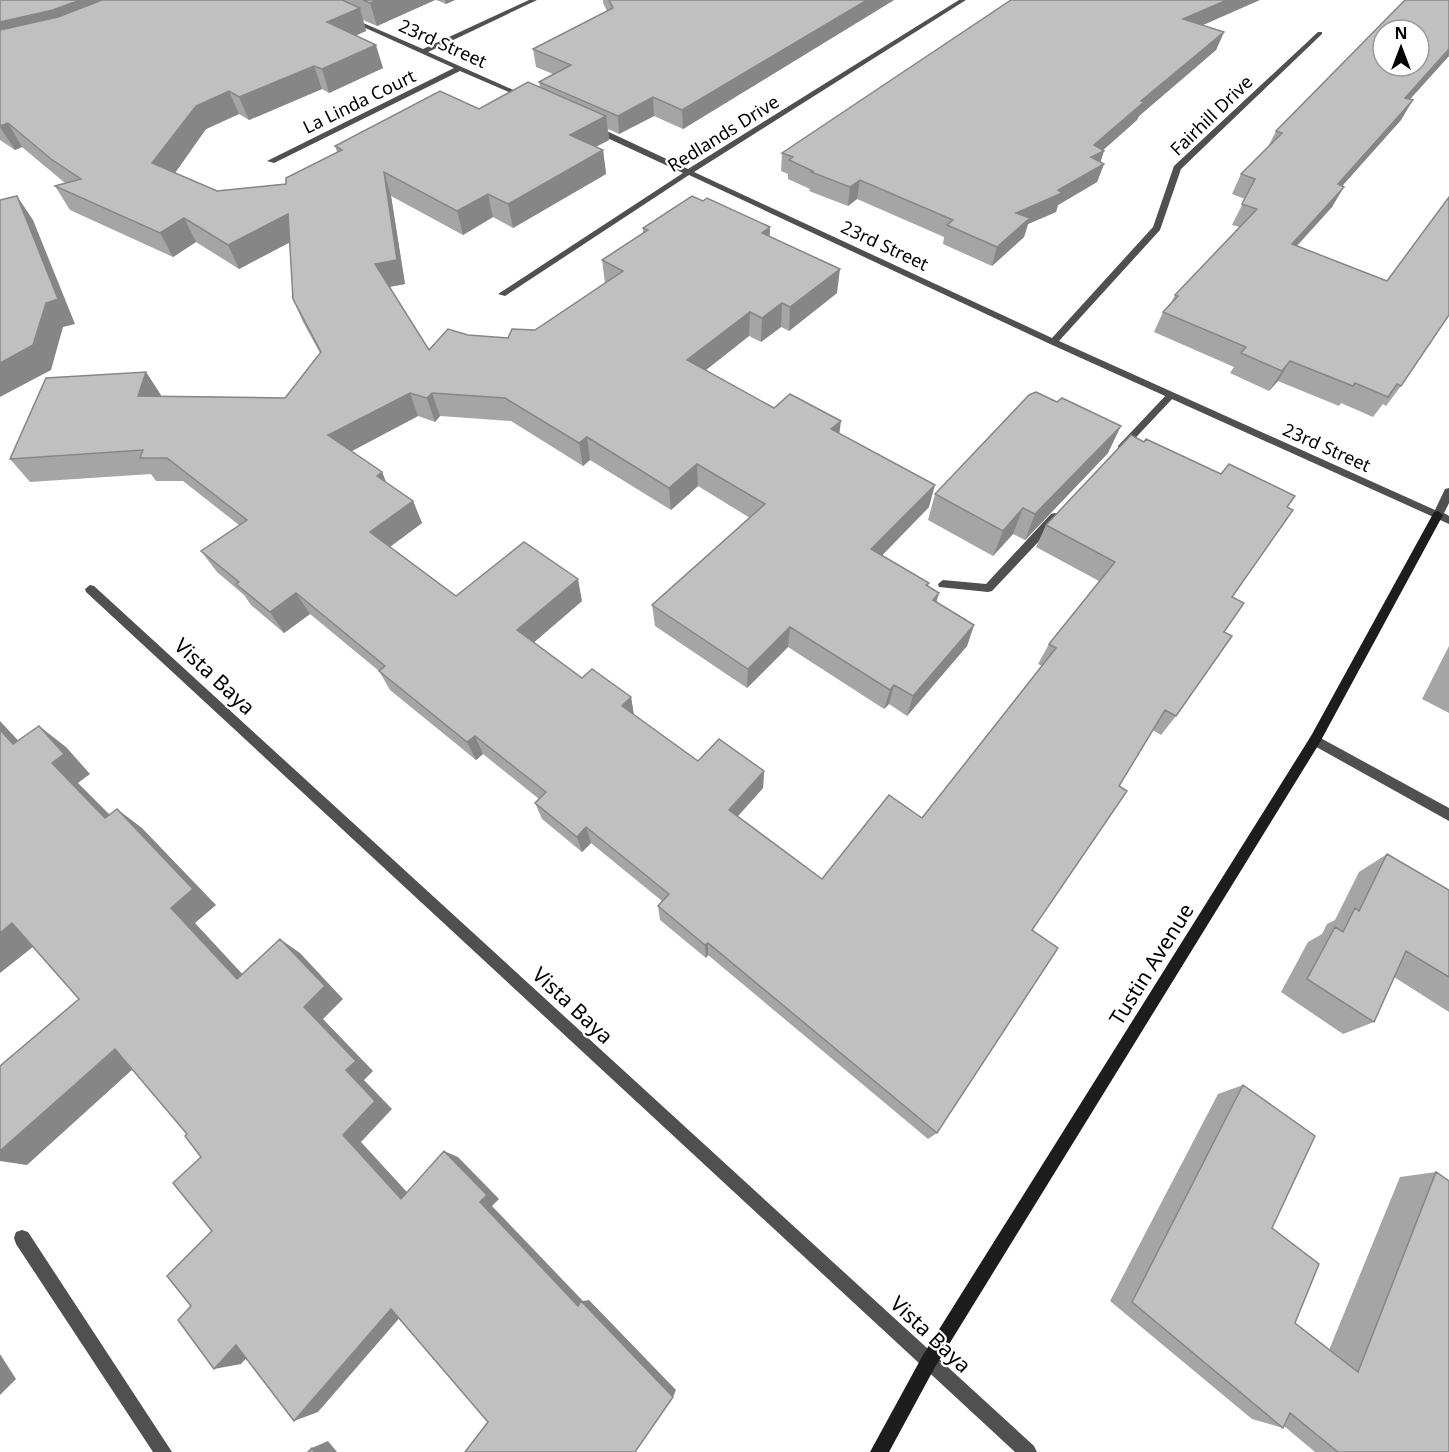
<svg xmlns="http://www.w3.org/2000/svg" width="1449" height="1452" font-family="'Noto Sans',sans-serif">
	<rect width="100%" height="100%" fill="#fff"/>
	<g fill="none" stroke-linecap="round" stroke-linejoin="round">
		<path fill="#505050" fill-rule="evenodd" d="M1171,392L1176,395L1174,397L1124,450H1118V446L1168,393Z
			M1055,513L1059,514L1060,517L1059,520L992,591L988,592L939,587L938,584L943,580L986,584L1051,514Z
			M22,1230L28,1232L172,1452H153L16,1244L14,1238L16,1232Z"/>
		<path fill="#505050" fill-rule="evenodd" d="M529,0H537L428,52L527,96V98H523L460,71L274,163L267,161L454,68L350,21V19H354L423,49Z
			M959,0H966L694,172L1052,338L1153,227L1174,166L1318,32H1322V34L1181,169L1160,230L1059,341L1435,510L1445,489L1449,488V503L1444,513L1449,516V524L1050,344L689,175L505,296L498,294L683,173L590,130V126H596L688,169Z
			M90,585L94,586L1034,1446L1037,1452H1015L86,592L85,589Z
			M1315,735L1449,808V821L1311,744L1309,740L1311,736Z"/>
		<path fill="#1d1d1d" fill-rule="evenodd" d="M1438,511L1443,515L1319,744L935,1367L889,1452H870L923,1355L1311,736L1434,512Z"/>
	</g>
	<path fill="#a5a5a5" d="M0,0H435L377,26L363,20L366,31L356,35L383,68L329,93L322,89L249,120L239,114L206,129L175,173L217,191L286,184L337,152L335,146L479,109L540,87L539,82L553,74L536,67L533,49L607,11L603,3V0H894L683,129L654,116L619,134L608,129L609,140L596,147L603,150L606,174L513,228L493,217L463,235L391,196L405,284L389,287L429,350L468,335L508,338L535,330L605,283L602,260L643,234V228L703,201L770,227L769,236L837,293L789,331L781,327L761,342L749,336L706,370L774,408L839,433L929,507L882,555L929,583L928,586L937,602L974,625L967,646L907,716L889,704L884,709L788,647L747,688L655,626L652,605L750,518L698,486L671,510L590,460L583,466L511,421L440,416L435,422L418,416L351,451L382,472L386,482L413,501L422,523L390,547L456,596L582,601L534,642L582,678L631,697L634,715L698,761L764,771L763,788L738,816L822,879L922,818L1042,666L1038,664L1049,644L1099,581L1036,547L1046,525L1287,507L1232,597L1224,632L1176,716L1161,735L1153,730L1032,930L937,1133L928,1139L708,955L706,958L660,920L658,906L662,901L591,843L582,852L542,819L535,803L539,799L483,754L476,760L390,690L379,671L310,614L284,633L251,605L244,595L217,572L201,551L239,525L183,481H156L151,474L30,482L10,459L146,372L161,396L285,398L320,353L303,322L293,299L290,242L239,269L196,242L173,257L70,210L55,186L65,183L22,147L15,150L0,140Z
		M436,0H455L446,4Z
		M1449,0V57H1448L1410,99L1401,120L1342,186L1332,207L1297,246L1401,386L1386,406L1383,404L1373,417L1341,403L1339,406L1278,381L1269,391L1230,373L1234,367L1154,332L1163,312L1171,303L1175,295L1240,227L1232,225L1245,199L1232,194L1241,174L1268,147L1276,131Z
		M1203,25L1224,32L1216,50L1139,116L1137,120L1103,150L1100,162L1104,164L1097,182L1058,205L1056,212L1028,224L1024,237L992,266L943,244L944,237L857,199L848,206L809,191L810,189L788,179V174L781,171L782,153Z
		M1108,453L1025,540L1013,534L993,556L928,520L935,494Z
		M1449,646V713L1422,699Z
		M1387,854L1449,890V1012L1394,977L1374,1022L1343,1034L1281,992L1308,942L1322,934L1327,924L1335,920L1359,872Z
		M1243,1085L1272,1228L1295,1323L1329,1350L1400,1177L1436,1172L1449,1452H1315L1284,1426L1283,1428L1252,1419L1110,1301L1218,1094Z"/>
	<path fill="#868686" d="M80,0H152L0,47V22Z
		M378,0H435L377,26L370,3Z
		M445,0H455L446,4Z
		M867,0H894L683,129L682,110Z
		M1227,0H1260L1176,37L1183,19Z
		M360,8L366,31L334,45L327,22Z
		M1224,32L1216,50L1139,116L1137,120L1101,152L1104,151L1099,167L1104,164L1097,182L1058,205L1056,212L1028,224L1024,237L992,266L997,247L1016,213L1058,190L1094,145L1141,101Z
		M376,45L383,68L329,93L322,69Z
		M1449,49V54L1448,57L1394,117L1405,98Z
		M314,66L322,89L249,120L239,97Z
		M229,91L239,114L206,129L165,187L152,163L196,106Z
		M653,97L654,116L619,134L618,116Z
		M1413,100L1401,120L1326,204L1338,184Z
		M606,116L609,140L573,158L570,135Z
		M8,123L22,147L15,150L0,127Z
		M603,150L606,174L513,228L508,204Z
		M384,172L391,196L405,284L383,288L375,264Z
		M860,180L857,199L848,206L850,187Z
		M1344,187L1332,207L1280,264L1292,244Z
		M488,194L493,217L463,235L457,211Z
		M17,196L33,220L75,324L63,327L51,370L0,397V363Z
		M288,214L298,238L239,269L228,245Z
		M184,218L196,242L173,257L160,233Z
		M770,227L769,251L762,233Z
		M840,269L837,293L789,331L790,307Z
		M782,303L781,327L761,342L762,318Z
		M750,312L749,336L688,384L687,360Z
		M1290,361L1278,381L1269,391L1282,371Z
		M146,372L161,395L153,419L138,396Z
		M410,393L418,416L339,458L328,435Z
		M432,393L440,416L435,422L427,398Z
		M841,421L838,444L831,429Z
		M1121,426L1108,453L1025,540L1035,514Z
		M587,437L590,460L583,466L579,443Z
		M697,464L698,486L671,510L669,488Z
		M382,472L391,495L377,476Z
		M935,485L929,507L867,571L871,549Z
		M413,501L422,523L380,554L370,532Z
		M1023,508L1013,534L993,556L1003,531Z
		M578,579L582,601L524,651L517,630Z
		M296,593L310,614L284,633L270,612Z
		M939,593L933,614V600Z
		M974,625L967,646L907,716L913,696Z
		M790,627L788,647L747,688L748,669Z
		M894,685L889,704L884,709L890,690Z
		M631,697L634,716L622,706Z
		M0,721L41,765L13,744L0,730Z
		M39,726L66,747L90,774L78,783L131,836L105,818L52,763Z
		M475,736L483,754L476,760L467,742Z
		M764,771L763,788L729,826V810Z
		M117,809L142,828L216,905L195,923L259,992L237,979L171,908Z
		M586,827L591,843L582,852L577,837Z
		M12,923L43,939L0,973V933Z
		M280,939L300,953L343,999L323,1019L373,1071L364,1080L392,1109L361,1142L417,1203L401,1199L343,1135L346,1070L304,1007Z
		M708,943V955L706,958L705,945Z
		M115,1049L144,1059L27,1165L0,1161V1151Z
		M444,1151L458,1157L499,1199L492,1206L583,1301L589,1300L676,1390L673,1397L578,1306L480,1202Z
		M409,1307L318,1412L294,1421L391,1309Z
		M262,1341L241,1364L214,1369L236,1345Z
		M0,1354L16,1379L0,1395Z
		M328,1441L337,1452H315L312,1448Z"/>
	<path fill="#c0c0c0" stroke="#868686" stroke-width="1.5" fill-rule="evenodd" d="M0,0H80L53,10L0,22Z
		M102,0H342L360,8L327,22L376,45L322,69L314,66L239,97L229,91L196,106L152,163L217,191L286,184V178L342,150L335,146L440,91L479,109L528,82L606,116L570,135L603,150L508,204L488,194L457,211L384,172L397,260L375,264L429,350L448,329L468,335L508,338L512,329L535,330L623,271L602,260L648,230L643,228L692,196L703,201L707,198L770,227L762,233L840,269L790,307L782,303L762,318L750,312L687,360L774,408L790,394L841,421L831,429L935,485L871,549L929,583L926,585L939,593L933,600L974,625L913,696L894,685L890,690L790,627L748,669L652,605L765,504L697,464L669,488L587,437L579,443L505,398L432,393L427,398L410,393L328,435L382,472L377,476L413,501L370,532L456,596L524,542L578,579L517,630L582,678L592,669L631,697L622,706L698,761L719,739L764,771L729,810L822,879L889,795L922,818L1056,648L1049,644L1115,562L1046,525L1131,435L1144,442L1146,439L1221,474L1229,464L1295,496L1287,507L1293,510L1232,597L1244,603L1224,632L1232,636L1176,716L1165,710L1119,786L1127,791L1032,930L1058,948L937,1133L708,943L705,945L658,906L669,894L586,827L577,837L535,803L546,792L475,736L467,742L379,671L385,666L296,593L270,612L236,584L239,582L201,551L247,520L167,458H140L143,450L10,459L46,378L146,372L138,396L285,398L321,352L293,299L288,214L228,245L184,218L160,233L55,186L81,179L51,159L8,123L0,126V30L58,17Z
		M363,0H378L370,3Z
		M609,0H867L682,110L653,97L618,116L539,82L571,65L533,49L613,8Z
		M1011,0H1227L1183,19L1224,32L1141,101L1144,102L1094,145L1104,151L1091,157L1104,164L1058,190L1062,193L1016,213L1030,218L997,247L947,225L953,220L860,180L850,187L811,172L813,171L789,160L793,157L782,153Z
		M1405,0H1449V49L1405,98L1413,100L1338,184L1344,187L1292,244L1387,281L1449,197V315L1401,386L1397,384L1388,397L1355,383L1353,386L1290,361L1282,371L1241,353L1246,347L1163,312L1178,296L1175,295L1257,209L1242,204L1255,179L1241,174L1282,133L1276,131ZM1383,30H1419V66H1383Z
		M17,196L58,299L46,303L33,345L0,363V200Z
		M1036,392L1057,402L1062,398L1121,426L1035,514L1023,508L1003,531L935,494L1029,395Z
		M39,726L64,754L52,763L105,818L117,809L193,889L171,908L237,979L280,939L325,986L304,1007L356,1061L346,1070L375,1101L343,1135L401,1199L444,1151L487,1195L480,1202L578,1306L581,1301L673,1397L635,1452H465L488,1422L391,1309L294,1421L236,1345L214,1369L178,1320L191,1306L167,1276L212,1231L173,1183L201,1157L185,1136L187,1134L115,1049L0,1151V1066L79,999L12,923L0,933V730L13,744Z
		M1387,854L1449,890V977L1406,951L1374,1022L1307,979L1335,927L1343,932L1355,908L1359,911Z
		M1243,1085L1315,1136L1272,1228L1319,1264L1295,1323L1358,1372L1436,1172L1449,1181V1452H1338L1290,1413L1283,1428L1132,1302Z
		M312,1448L315,1452H308Z"/>
	<g text-anchor="middle" dominant-baseline="central" stroke-width="4.5" stroke-linejoin="round" paint-order="stroke">
		<g font-size="18" fill="#000" stroke="#fff">
			<text transform="translate(443 43) rotate(24)">23rd Street</text>
			<text transform="translate(359 101) rotate(-26)">La Linda Court</text>
			<text transform="translate(1211 115) rotate(-44)">Fairhill Drive</text>
			<text transform="translate(723 133) rotate(-32)">Redlands Drive</text>
			<text transform="translate(885 245) rotate(25)">23rd Street</text>
			<text transform="translate(1327 447) rotate(24)">23rd Street</text>
		</g>
		<g font-size="21" fill="#000" stroke="#fff">
			<text transform="translate(215 676) rotate(43)">Vista Baya</text>
			<text transform="translate(1151 964) rotate(-58)">Tustin Avenue</text>
			<text transform="translate(573 1005) rotate(43)">Vista Baya</text>
			<text transform="translate(931 1334) rotate(43)">Vista Baya</text>
		</g>
	</g>
	<g transform="translate(1401 48)"><circle r="28" fill="#ffffff" stroke="#999999" stroke-width="1.5"/>
	<path d="M0-4.5L10 22L0 15L-10 22Z" fill="#000000"/>
	<text y="-9" font-size="16" font-weight="bold" text-anchor="middle" fill="#000000">N</text>
	</g>
</svg>
